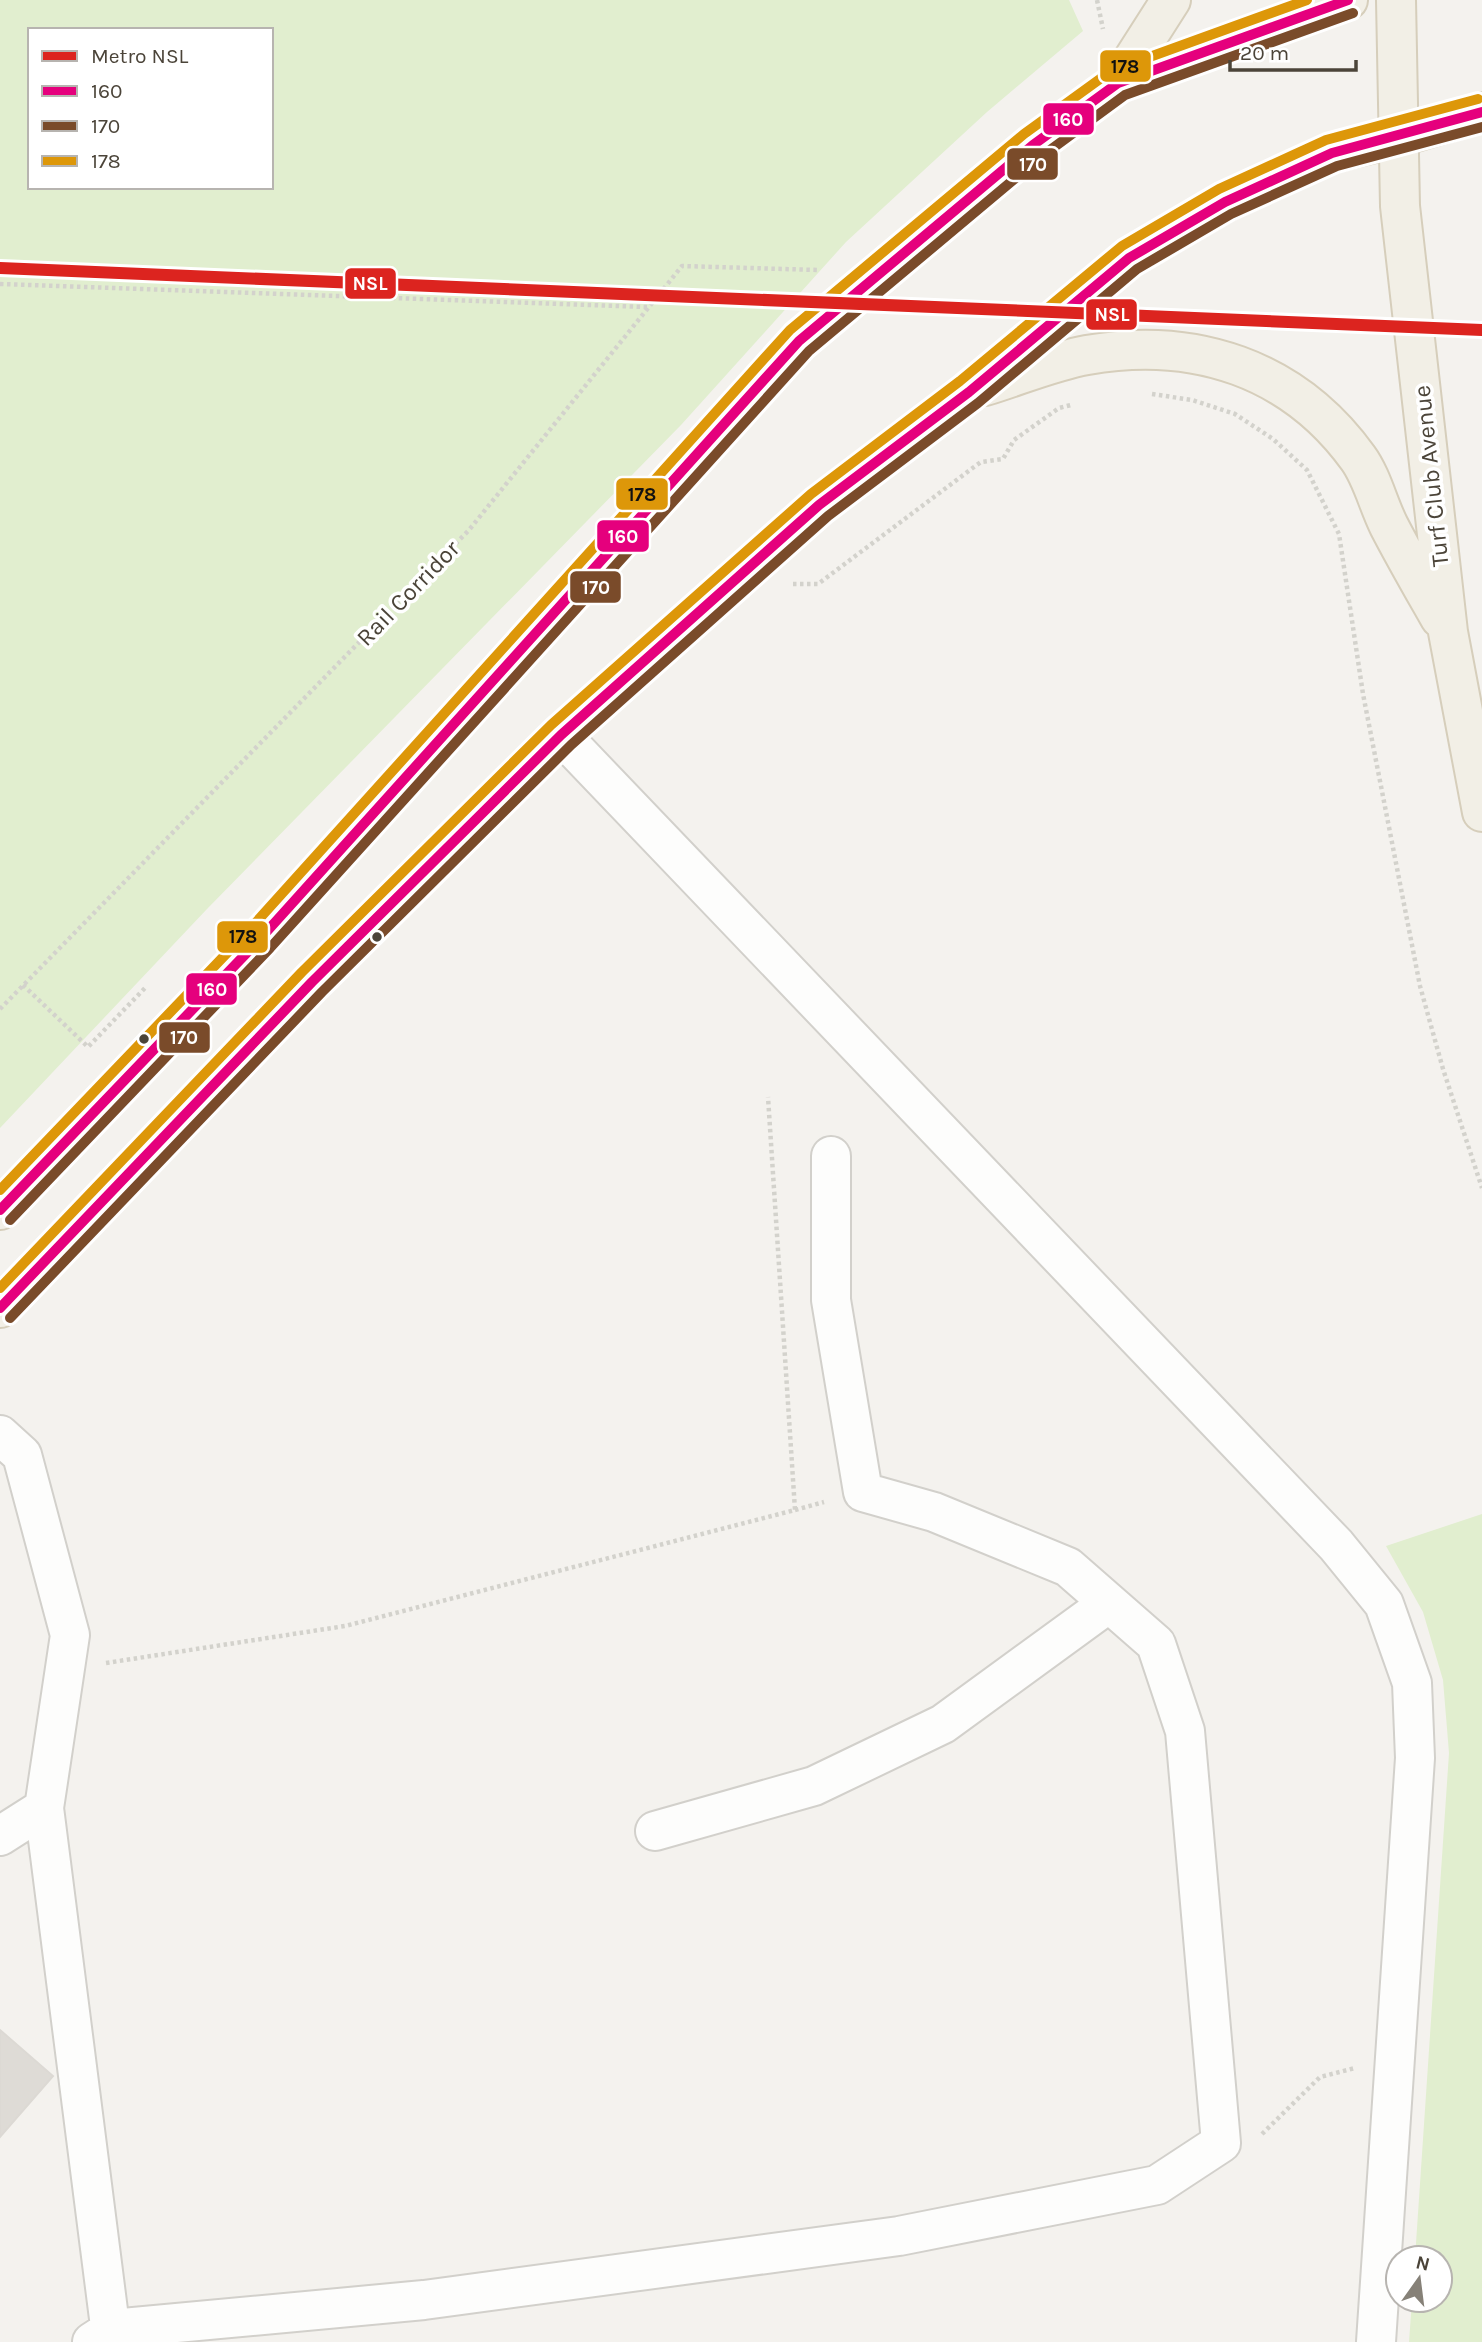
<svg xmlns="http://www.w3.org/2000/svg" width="1482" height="2342" font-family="Karla,sans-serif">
	<rect width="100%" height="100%" fill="#f4f2ee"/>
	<path fill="#e1eecf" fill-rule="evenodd" d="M0,0H1069L1083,31L987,112L846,242L681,425L207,909L0,1128ZM30,30H271V187H30Z
		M1482,1514V2342H1409L1412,2300H1440V2258H1415L1449,1753L1443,1680L1423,1612L1386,1546Z"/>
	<path fill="#dedbd6" stroke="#dcd9d4" stroke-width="2" d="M0,2030L53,2076L0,2137Z"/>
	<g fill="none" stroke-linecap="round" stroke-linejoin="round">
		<defs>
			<path id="minor" d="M561,735L1336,1545L1384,1604L1412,1683L1415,1758L1376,2342
				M0,1435L22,1455L70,1635L44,1808L112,2342
				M655,1831L814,1786L943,1724L1109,1603
				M0,1836L44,1808
				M92,2342L112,2329L424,2300L899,2236L1157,2185L1221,2143L1185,1731L1156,1644L1068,1567L934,1512L863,1492L831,1300V1156"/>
			<path id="major" d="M1396,0L1400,206L1448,632L1482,812
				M1118,83L1171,0
				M985,386C1018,376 1053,361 1087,355C1194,336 1293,368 1358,458C1372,477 1378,504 1389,526C1405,557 1423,588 1440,618
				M0,1210L260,939L799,341L1033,145L1118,83L1348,0
				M0,1308L312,982L561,735L819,505L969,392L1129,258L1225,202L1332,153L1399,137L1482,112"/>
		</defs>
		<use href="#minor" stroke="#d2d0cb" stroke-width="42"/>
		<use href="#major" stroke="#d6cebb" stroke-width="42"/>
		<path stroke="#d3d2cc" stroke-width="4.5" stroke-dasharray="3.5 3.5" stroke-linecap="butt" d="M1097,0L1103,29
			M0,284L647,307
			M1152,394L1192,400L1235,414L1273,439L1307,470L1339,534L1363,694L1420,986L1443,1069L1482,1188
			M793,584H818L974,467L981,462L1003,459L1014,440L1059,408L1071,405
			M23,985L88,1047L145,988
			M0,1009L469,530L682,266L818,270
			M795,1510L824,1502
			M106,1663L345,1626L795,1510L768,1097
			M1262,2134L1320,2077L1355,2068"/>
		<use href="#minor" stroke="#fdfdfc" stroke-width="38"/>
		<use href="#major" stroke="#f2efe6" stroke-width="38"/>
		<defs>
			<path id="bus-1" d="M0,1210L260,939L799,341L1033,145L1118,83L1348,0
				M0,1308L312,982L561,735L819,505L969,392L1129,258L1225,202L1332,153L1482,112"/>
			<path id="bus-2" d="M10,1220L270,948L809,351L1042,156L1125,95L1353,13
				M10,1318L322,992L571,745L828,516L978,403L1137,269L1231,214L1337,166L1482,127"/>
			<path id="bus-3" d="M0,1190L250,929L790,330L1024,134L1111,71L1307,0
				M0,1288L302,972L551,725L811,494L960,381L1122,246L1219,189L1326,140L1478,99"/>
		</defs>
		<use href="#bus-1" stroke="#fff" stroke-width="16"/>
		<use href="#bus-2" stroke="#fff" stroke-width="16"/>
		<use href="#bus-3" stroke="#fff" stroke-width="16"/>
		<use href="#bus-1" stroke="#e5007d" stroke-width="10"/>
		<use href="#bus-2" stroke="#7a4b2a" stroke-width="10"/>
		<use href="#bus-3" stroke="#dd9709" stroke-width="10"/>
		<defs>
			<path id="metro-1" d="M0,268L1482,330"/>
		</defs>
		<use href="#metro-1" stroke="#fff" stroke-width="18"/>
		<use href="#metro-1" stroke="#dc241f" stroke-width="12"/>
	</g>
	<g fill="#4b4439" stroke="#fff" stroke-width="2.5">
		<circle cx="377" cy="937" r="6"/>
		<circle cx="144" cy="1039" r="6"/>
	</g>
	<g text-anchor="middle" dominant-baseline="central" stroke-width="7" stroke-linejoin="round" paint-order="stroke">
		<g font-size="24" fill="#4b4439" stroke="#fff">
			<text transform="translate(1431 476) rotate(-96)">Turf Club Avenue</text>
			<text transform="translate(408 593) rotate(-46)">Rail Corridor</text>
		</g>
	</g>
	<g stroke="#fff" stroke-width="2.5">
		<rect x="1099" y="49" width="53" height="34" rx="7" fill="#dd9709"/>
		<rect x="1042" y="102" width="53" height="34" rx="7" fill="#e5007d"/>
		<rect x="1006" y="147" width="53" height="34" rx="7" fill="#7a4b2a"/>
		<rect x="344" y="267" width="53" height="33" rx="7" fill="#dc241f"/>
		<rect x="1085" y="298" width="53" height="33" rx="7" fill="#dc241f"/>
		<rect x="615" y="477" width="54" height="34" rx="7" fill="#dd9709"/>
		<rect x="596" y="519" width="54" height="34" rx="7" fill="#e5007d"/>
		<rect x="569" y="570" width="53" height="34" rx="7" fill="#7a4b2a"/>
		<rect x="216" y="920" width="53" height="34" rx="7" fill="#dd9709"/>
		<rect x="185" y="972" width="53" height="34" rx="7" fill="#e5007d"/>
		<rect x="158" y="1021" width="53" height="33" rx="7" fill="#7a4b2a"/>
	</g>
	<g font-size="19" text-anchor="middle" font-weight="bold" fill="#fff">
		<text x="1068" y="126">160</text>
		<text x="1033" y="171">170</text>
		<text x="370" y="290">NSL</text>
		<text x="1112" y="321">NSL</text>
		<text x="623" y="543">160</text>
		<text x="596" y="594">170</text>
		<text x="212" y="996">160</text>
		<text x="184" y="1044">170</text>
	</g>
	<g font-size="19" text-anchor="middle" font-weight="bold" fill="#111">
		<text x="1125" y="73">178</text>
		<text x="642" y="501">178</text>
		<text x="243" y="943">178</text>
	</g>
	<rect x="28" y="28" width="245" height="161" fill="#ffffff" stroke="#b7b4b0" stroke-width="2"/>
	<rect x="42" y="51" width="35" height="10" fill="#dc241f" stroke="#b7b4b0" stroke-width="2"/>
	<text x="91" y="63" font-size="21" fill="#4b4439">Metro NSL</text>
	<rect x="42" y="86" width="35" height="10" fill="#e5007d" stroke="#b7b4b0" stroke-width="2"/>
	<text x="91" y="98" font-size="21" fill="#4b4439">160</text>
	<rect x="42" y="121" width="35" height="10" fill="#7a4b2a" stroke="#b7b4b0" stroke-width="2"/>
	<text x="91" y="133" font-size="21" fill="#4b4439">170</text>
	<rect x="42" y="156" width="35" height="10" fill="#dd9709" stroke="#b7b4b0" stroke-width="2"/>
	<text x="91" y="168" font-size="21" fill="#4b4439">178</text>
	<g transform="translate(1419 2279) rotate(14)"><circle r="33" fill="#ffffff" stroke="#b7b4b0" stroke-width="2"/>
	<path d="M0-5L12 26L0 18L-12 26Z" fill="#868178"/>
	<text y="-10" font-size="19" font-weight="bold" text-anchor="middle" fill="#4b4439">N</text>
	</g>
	<path d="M1230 60v10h126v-10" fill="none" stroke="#4b4439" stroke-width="3.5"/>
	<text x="1240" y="60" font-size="21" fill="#4b4439" stroke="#ffffff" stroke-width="5" paint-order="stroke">20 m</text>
</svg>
